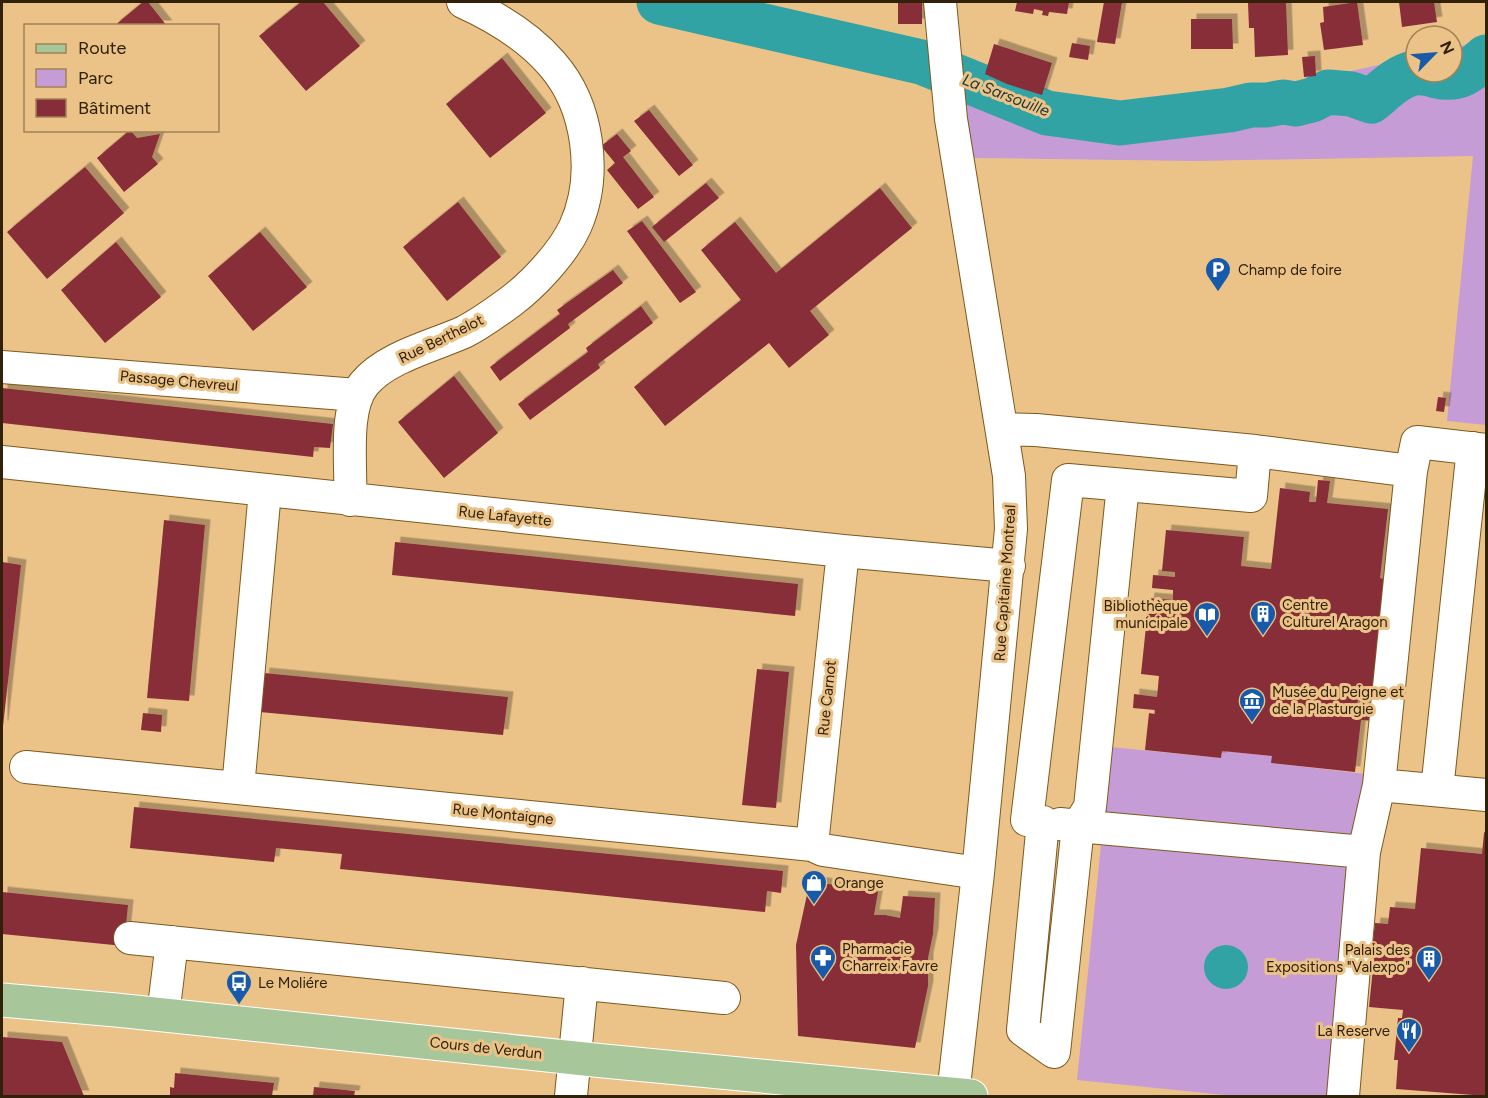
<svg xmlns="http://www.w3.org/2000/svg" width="1488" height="1098" font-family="Figtree,sans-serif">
	<defs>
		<filter id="shadow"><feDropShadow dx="5.5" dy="-5.5" stdDeviation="0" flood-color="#0004"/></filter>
	</defs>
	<rect width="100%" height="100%" fill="#ebc388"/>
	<path fill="#c59cd6" d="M1486,40V425L1447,421L1473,156L1195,161L973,158L962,84L1045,114L1156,113L1416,57V72H1452V48Z
		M1111,747L1221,758L1222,751L1272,756V763L1365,774L1385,782L1374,917H1367L1354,1096H1235L1077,1080Z"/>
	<path fill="#32a3a4" d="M1204 967a22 22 0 1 1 44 0a22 22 0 1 1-44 0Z"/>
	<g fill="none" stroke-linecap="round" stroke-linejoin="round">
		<path stroke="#32a3a4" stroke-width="45" d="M659,2L921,62L1047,113L1120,123L1229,110L1251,105H1267L1283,102L1296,104L1312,100L1328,92L1351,94L1371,101C1385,90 1396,77 1414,73C1421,72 1430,74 1437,76C1459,81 1470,71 1486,57"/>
	</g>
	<path fill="#872d39" filter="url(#shadow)" d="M143,2H148L167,26H114Z
		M301,2H323L360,46L306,91L259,36Z
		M898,2H922V24H898Z
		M1017,2H1069L1067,14L1049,12L1048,16L1042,15L1043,11L1034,9L1033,14L1015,11Z
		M1104,2H1122L1115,44L1097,42Z
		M1267,2H1286L1288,55L1255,57L1254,28H1249L1248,3Z
		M1357,2L1363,45L1324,50L1320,23L1324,22L1323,7Z
		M1399,2H1434L1437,22L1402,27Z
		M1191,19H1232L1233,49H1191Z
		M1072,43L1090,46L1088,60L1069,57Z
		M994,44L1052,63L1042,95L1007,84L985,74Z
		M1315,56L1316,76L1304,77L1302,57Z
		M502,58L546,113L490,158L446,104Z
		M649,110L693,165L679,176L634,121Z
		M130,130L137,138L160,134L152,157L158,164L124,192L97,158Z
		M617,134L631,151L623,157L654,197L638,209L607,170L615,163L601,146Z
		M85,167L124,213L47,279L7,232Z
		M706,183L719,198L664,242L652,227Z
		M880,188L912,228L810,311L829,335L789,368L769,343L665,426L634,387L741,300L701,250L735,222L776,273Z
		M458,202L501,257L447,301L403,247Z
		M642,221L696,292L680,303L627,231Z
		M260,232L307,287L253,331L208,276Z
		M116,242L161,297L105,343L61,290Z
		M613,270L623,283L568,324L570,328L500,381L490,367L560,314L557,310Z
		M641,306L653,323L598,364L600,368L530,420L518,404L588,352L586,348Z
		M454,376L498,433L444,478L398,422Z
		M2,388L333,424L330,448L314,447L313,457L2,423Z
		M1438,397L1446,398L1444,412L1436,411Z
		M1318,480L1330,481L1327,503L1388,509L1380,578L1387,580L1375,697L1359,695L1357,705L1377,708L1376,721L1361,720L1355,772L1271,763L1272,756L1222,751L1221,758L1145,750L1149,713L1155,714V710L1133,708L1134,694L1157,697L1159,676L1141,674L1149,598L1173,600V590L1152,588L1153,575L1175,577V572L1162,571L1166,530L1244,537L1241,566L1271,569L1280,488L1310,492L1309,502H1316Z
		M164,520L205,525L189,701L147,698Z
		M395,542L798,584L795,616L392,575Z
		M2,562L21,565L3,726H2Z
		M757,669L789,672L776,808L742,805Z
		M264,673L508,697L503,735L260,712Z
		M143,713L162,715L161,732L141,730Z
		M134,807L783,871L781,893L767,891L765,912L340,869L342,854L276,848L274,862L130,848Z
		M1486,830V1096L1396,1089L1398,1060H1394L1398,1018H1402L1403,1010L1369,1007L1374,958L1371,957L1375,923L1388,924L1390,907L1415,909L1421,848L1482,854L1484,833Z
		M810,881L878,892L874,915H885L900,918L903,896L935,898L933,934L928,958V986L915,1048L798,1036L796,945Z
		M2,892L128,905L124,946L2,934Z
		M2,1037L62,1042L84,1096H2Z
		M175,1073L274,1083L272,1096H170V1087L174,1088Z
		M314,1087L355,1091L354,1096H313Z"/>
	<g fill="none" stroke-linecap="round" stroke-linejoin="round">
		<defs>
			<path id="minor" d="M940,2L951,119L1009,476L1011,529L978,873L953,1095
				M2,367L357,395
				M1002,429L1036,430L1255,451L1411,471L1417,442L1486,450
				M2,462L843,551L1009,566
				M1411,471L1379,785L1486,795
				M350,500C352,466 343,410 364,384C386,357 433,346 464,332C480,324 495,313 510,302C533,285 563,253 575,227C598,176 589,106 552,64C528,36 496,17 463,2
				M26,767L812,845L823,850L978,873
				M238,788L265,491
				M1437,790L1473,448
				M1027,820L1068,480L1251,496L1255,451
				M1043,822L1023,1030L1054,1052L1078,826L1364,852L1343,1096
				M1060,824L1078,826L1090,807L1123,485
				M812,845L843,551
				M1364,852L1379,785
				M130,938L724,998
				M163,1015L172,942
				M571,1096L582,983"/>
			<path id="major" d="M2,1000L116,1010L604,1061L971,1096"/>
		</defs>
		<use href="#minor" stroke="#7d591e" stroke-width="34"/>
		<use href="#major" stroke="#fff" stroke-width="35"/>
		<use href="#minor" stroke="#fff" stroke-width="32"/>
		<use href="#major" stroke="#a7c699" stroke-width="33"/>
	</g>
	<defs>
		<symbol id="parking-pin" viewBox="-11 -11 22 30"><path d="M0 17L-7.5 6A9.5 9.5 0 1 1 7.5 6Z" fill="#185aaa" stroke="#ebc388"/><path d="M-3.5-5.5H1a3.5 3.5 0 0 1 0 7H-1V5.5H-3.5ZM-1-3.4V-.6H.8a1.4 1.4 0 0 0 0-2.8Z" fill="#fff"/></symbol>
		<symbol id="building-pin" viewBox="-11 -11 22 30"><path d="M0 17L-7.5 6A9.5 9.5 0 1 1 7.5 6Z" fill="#185aaa" stroke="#ebc388"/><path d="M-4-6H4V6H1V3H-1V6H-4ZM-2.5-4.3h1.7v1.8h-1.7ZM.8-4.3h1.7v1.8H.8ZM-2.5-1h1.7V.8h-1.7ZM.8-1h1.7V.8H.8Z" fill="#fff"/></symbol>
		<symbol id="library-pin" viewBox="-11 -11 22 30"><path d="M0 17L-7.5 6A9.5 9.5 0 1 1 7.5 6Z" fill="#185aaa" stroke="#ebc388"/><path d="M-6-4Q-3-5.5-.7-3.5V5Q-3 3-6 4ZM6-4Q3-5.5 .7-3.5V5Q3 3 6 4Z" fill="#fff"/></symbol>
		<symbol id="museum-pin" viewBox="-11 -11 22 30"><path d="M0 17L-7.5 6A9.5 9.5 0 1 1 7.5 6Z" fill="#185aaa" stroke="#ebc388"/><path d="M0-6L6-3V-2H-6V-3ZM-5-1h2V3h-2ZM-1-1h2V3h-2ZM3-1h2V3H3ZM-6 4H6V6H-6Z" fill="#fff"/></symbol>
		<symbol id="shop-pin" viewBox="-11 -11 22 30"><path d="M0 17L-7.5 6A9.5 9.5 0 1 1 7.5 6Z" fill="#185aaa" stroke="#ebc388"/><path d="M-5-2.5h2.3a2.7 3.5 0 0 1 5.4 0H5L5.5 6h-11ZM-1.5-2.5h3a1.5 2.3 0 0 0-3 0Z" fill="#fff"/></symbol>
		<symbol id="pharmacy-pin" viewBox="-11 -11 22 30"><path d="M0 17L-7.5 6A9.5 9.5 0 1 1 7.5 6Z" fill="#185aaa" stroke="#ebc388"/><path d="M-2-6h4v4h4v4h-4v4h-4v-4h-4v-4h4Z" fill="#fff"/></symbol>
		<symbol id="bus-pin" viewBox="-11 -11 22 30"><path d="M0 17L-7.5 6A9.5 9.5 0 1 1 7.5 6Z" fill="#185aaa" stroke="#ebc388"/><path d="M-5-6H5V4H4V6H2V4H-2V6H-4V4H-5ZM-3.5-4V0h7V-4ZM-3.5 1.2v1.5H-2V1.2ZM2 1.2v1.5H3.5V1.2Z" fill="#fff"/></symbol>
		<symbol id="restaurant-pin" viewBox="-11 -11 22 30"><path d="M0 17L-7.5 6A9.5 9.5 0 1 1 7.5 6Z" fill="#185aaa" stroke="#ebc388"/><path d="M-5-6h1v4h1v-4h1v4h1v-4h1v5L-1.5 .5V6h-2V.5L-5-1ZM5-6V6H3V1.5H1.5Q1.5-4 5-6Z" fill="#fff"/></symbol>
	</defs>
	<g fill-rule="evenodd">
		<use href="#parking-pin" x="1203" y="255" width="30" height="40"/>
		<use href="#building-pin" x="1248" y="599" width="30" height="40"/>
		<use href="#library-pin" x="1192" y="600" width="30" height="40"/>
		<use href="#museum-pin" x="1237" y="686" width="30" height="40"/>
		<use href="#shop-pin" x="799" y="868" width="30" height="40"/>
		<use href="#pharmacy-pin" x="808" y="943" width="30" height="40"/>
		<use href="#building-pin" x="1414" y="944" width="30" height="40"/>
		<use href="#bus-pin" x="224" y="968" width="30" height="40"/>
		<use href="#restaurant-pin" x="1394" y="1016" width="30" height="40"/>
	</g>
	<g text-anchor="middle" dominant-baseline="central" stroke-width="6" stroke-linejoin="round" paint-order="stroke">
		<g font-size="15" fill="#312109" stroke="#ebc388" text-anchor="start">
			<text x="1238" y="270">Champ de foire</text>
			<text x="1282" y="605">Centre<tspan x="1282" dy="17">Culturel Aragon</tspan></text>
			<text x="1188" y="606" text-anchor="end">Bibliothèque<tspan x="1188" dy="17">municipale</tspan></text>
			<text x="1272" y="692">Musée du Peigne et<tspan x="1272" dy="17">de la Plasturgie</tspan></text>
			<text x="834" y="883">Orange</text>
			<text x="842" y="949">Pharmacie<tspan x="842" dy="17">Charreix Favre</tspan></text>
			<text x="1410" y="950" text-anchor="end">Palais des<tspan x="1410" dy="17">Expositions "Valexpo"</tspan></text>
			<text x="258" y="983">Le Moliére</text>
			<text x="1390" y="1031" text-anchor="end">La Reserve</text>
		</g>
		<g font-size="15" fill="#312109" stroke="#ebc388">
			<text transform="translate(441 339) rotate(-26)">Rue Berthelot</text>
			<text transform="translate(179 381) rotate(5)">Passage Chevreul</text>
			<text transform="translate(505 516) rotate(6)">Rue Lafayette</text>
			<text transform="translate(1005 583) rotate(-86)">Rue Capitaine Montreal</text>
			<text transform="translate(827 698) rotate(-84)">Rue Carnot</text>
			<text transform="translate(503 814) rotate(6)">Rue Montaigne</text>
			<text transform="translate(486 1048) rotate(6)">Cours de Verdun</text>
		</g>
		<g font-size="16" font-style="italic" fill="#1e3636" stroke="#ebc388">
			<text transform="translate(1006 95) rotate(21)">La Sarsouille</text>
		</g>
	</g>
	<rect width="1488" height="1098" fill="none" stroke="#312109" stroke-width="6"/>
	<rect x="24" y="24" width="195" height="108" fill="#ebc388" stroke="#a18255" stroke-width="1.5"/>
	<rect x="36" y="44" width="30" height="9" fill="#a7c699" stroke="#a18255" stroke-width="1.5"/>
	<text x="78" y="54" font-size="18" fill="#312109">Route</text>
	<rect x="36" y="69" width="30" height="18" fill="#c59cd6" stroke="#a18255" stroke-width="1.5"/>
	<text x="78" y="84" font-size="18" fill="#312109">Parc</text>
	<rect x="36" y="99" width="30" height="18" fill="#872d39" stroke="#a18255" stroke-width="1.5"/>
	<text x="78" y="114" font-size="18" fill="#312109">Bâtiment</text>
	<g transform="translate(1434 54) rotate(65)"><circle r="28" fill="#ebc388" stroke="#a18255" stroke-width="1.5"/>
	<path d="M0-4.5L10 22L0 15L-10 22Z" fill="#185aaa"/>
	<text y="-9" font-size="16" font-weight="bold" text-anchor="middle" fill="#312109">N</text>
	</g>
</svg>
